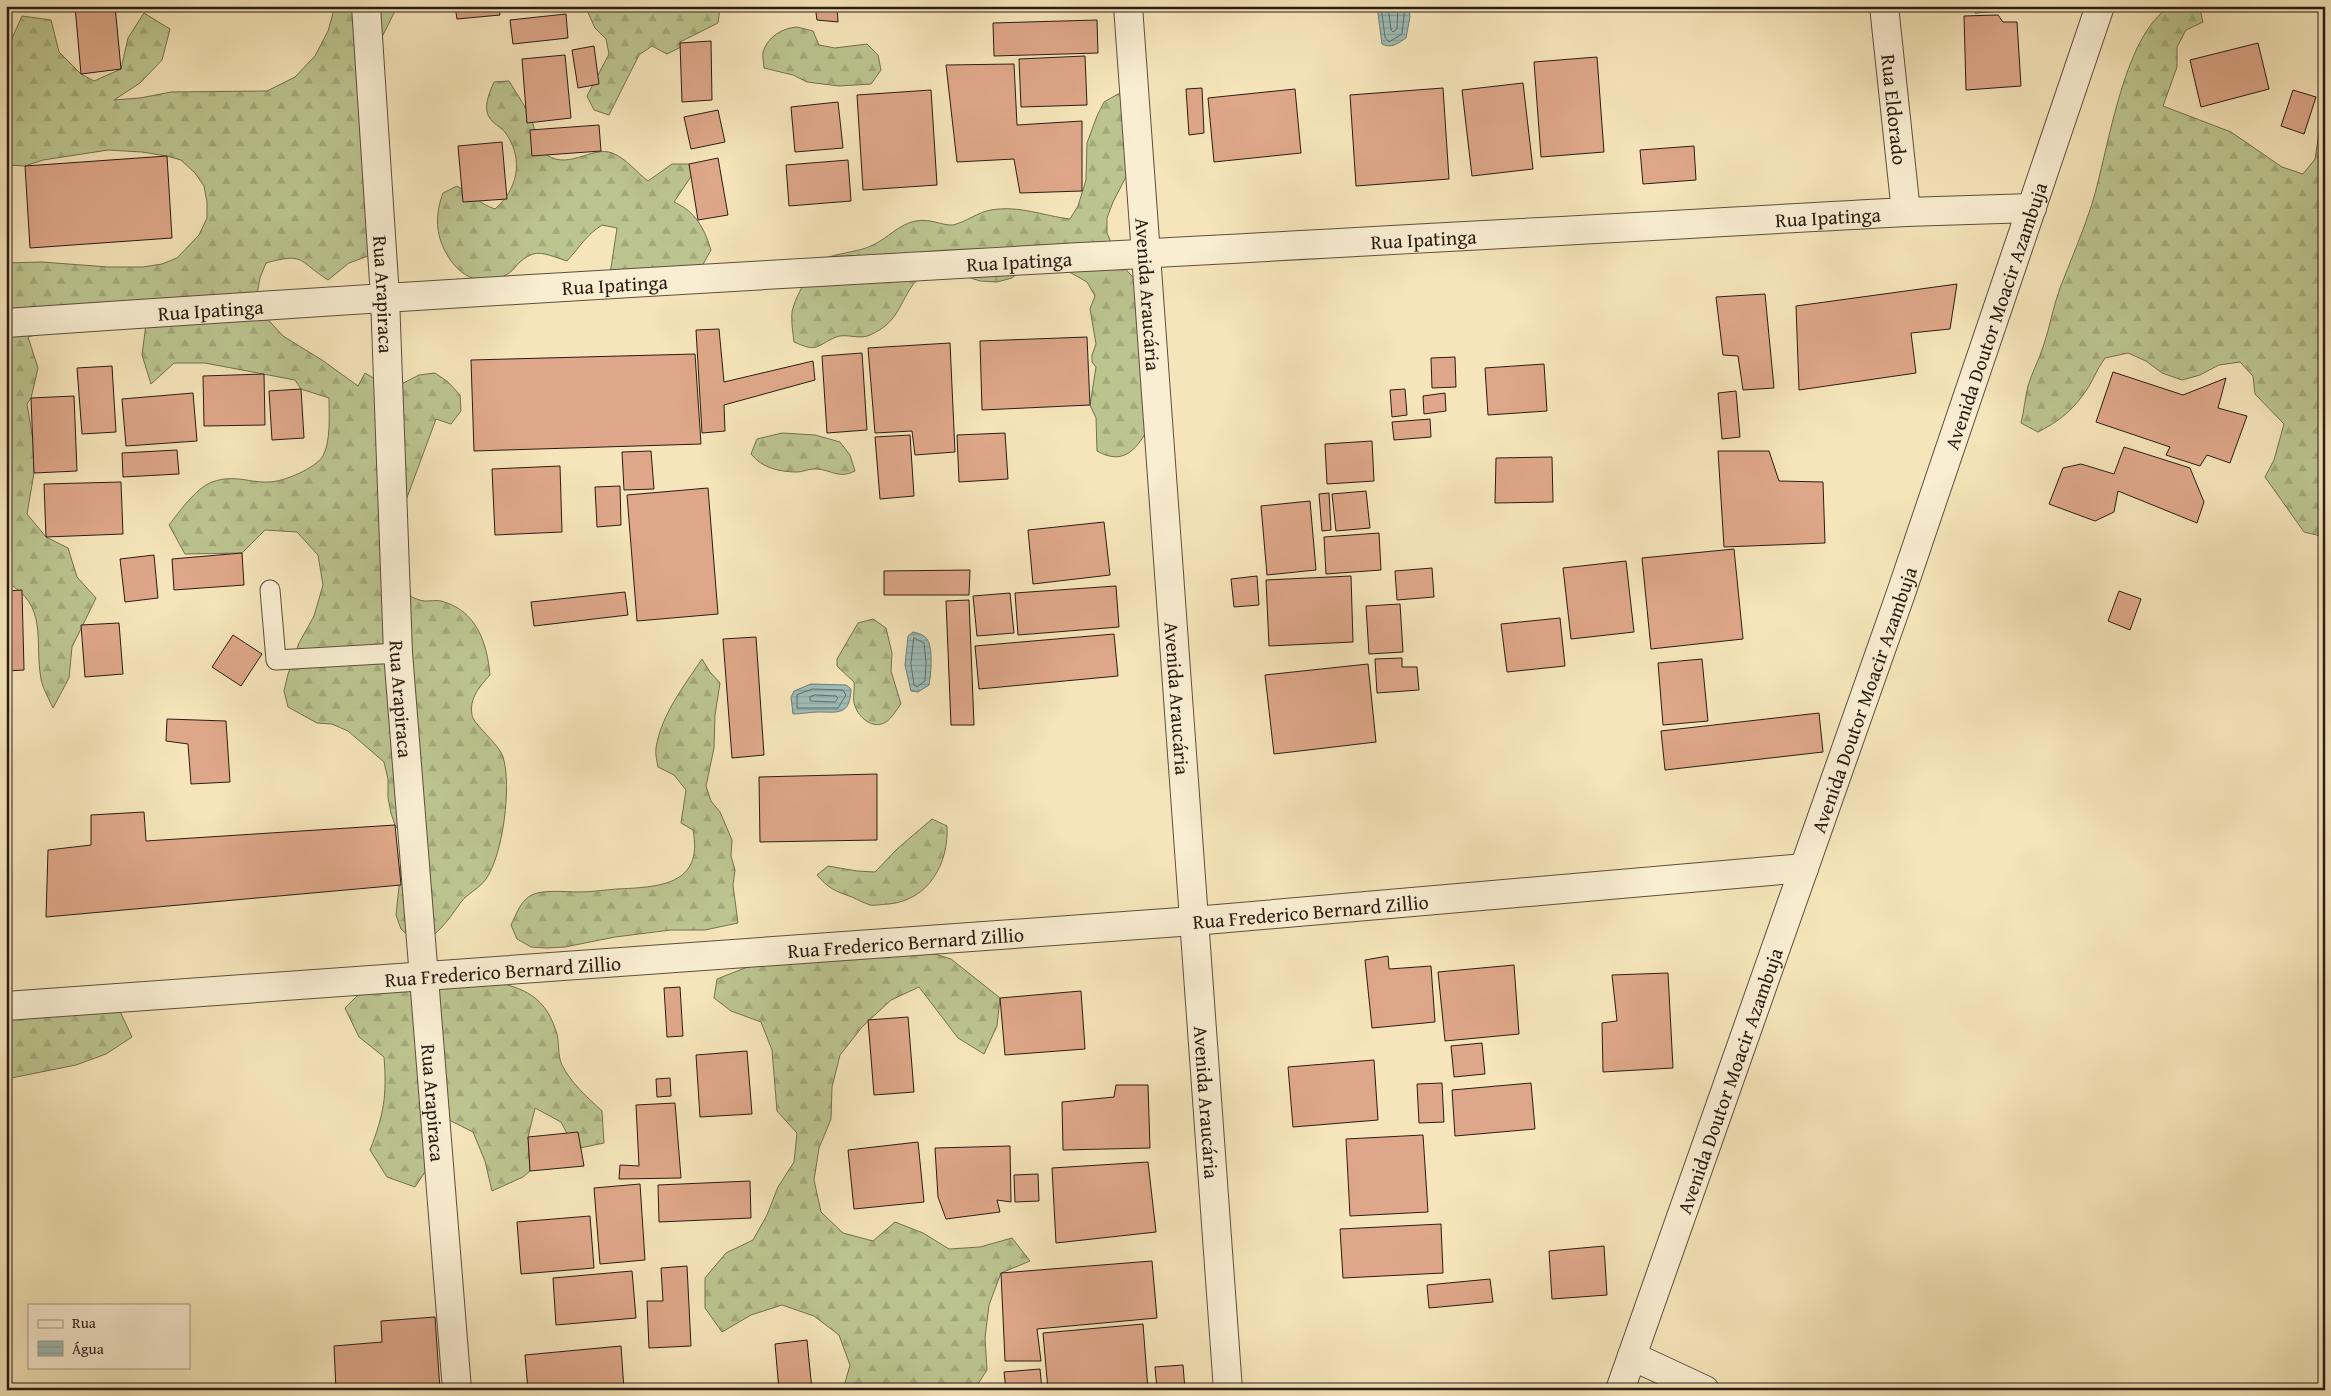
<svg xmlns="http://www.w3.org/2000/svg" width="2331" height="1396" font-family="'Gentium Book Plus',serif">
	<defs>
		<pattern id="forest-firs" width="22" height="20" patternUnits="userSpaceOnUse" patternTransform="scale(1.25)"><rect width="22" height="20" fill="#bcc590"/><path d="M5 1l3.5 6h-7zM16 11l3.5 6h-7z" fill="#a2a97b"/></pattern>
		<pattern id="water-rules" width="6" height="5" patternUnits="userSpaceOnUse" patternTransform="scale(1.25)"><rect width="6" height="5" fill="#9ebdb8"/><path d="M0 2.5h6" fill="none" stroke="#88a29d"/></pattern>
	</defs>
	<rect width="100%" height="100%" fill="#f6e5ba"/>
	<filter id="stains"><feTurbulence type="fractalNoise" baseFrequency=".004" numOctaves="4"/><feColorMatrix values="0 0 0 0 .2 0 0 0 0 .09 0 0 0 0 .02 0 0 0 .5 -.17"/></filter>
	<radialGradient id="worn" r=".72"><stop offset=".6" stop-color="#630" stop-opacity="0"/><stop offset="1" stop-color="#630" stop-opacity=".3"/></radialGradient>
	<path fill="url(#forest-firs)" stroke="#737052" d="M335,6H394L396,9L382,37L375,68L379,252L349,263L328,280C298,261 305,252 266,263L260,278L257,294L261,312L283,336L322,360L358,386L365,373L392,389L419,375L435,373L448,382L460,395L461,411L451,424L436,419L405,503L398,587C407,594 414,600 425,601C431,601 436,600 441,601C476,610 487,642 490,675C480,686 469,698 472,715C473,724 499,744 503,757C512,785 503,855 486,879C480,888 468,893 461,902C454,912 440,933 428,938C423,939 418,940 413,940L401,929L396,915L404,839L395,825L391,813L388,798V779L384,762L348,731L332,724L317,723L288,707L284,691L288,674L299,643L314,616L323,585L318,555L297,532L265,530L242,553L185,554L169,525C179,512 196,488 212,482C235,474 249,483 269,482C283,482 316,468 323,456C331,441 329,414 329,398L301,389L295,380L205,363H174L151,384L142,355L146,324L57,329L28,337L38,368L31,398L27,404L33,440L34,473L27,514L46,537L68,548L77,577L96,598L72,647L69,678L53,708C49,699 43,689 41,679C34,640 49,605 6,582V263L42,262L108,267H143L162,264L177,258L199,235L207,218V202L204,186L195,173L181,160L167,156L142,152L108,150L43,160L25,166L6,165V42L10,43L22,16L51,20L59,52L81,74L94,81L121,69L128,38L144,13L170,29L162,60L140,83L114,100L140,98L171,92L267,91L295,77L315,56L328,31Z
		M585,6H657L666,10L675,6L720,7L718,23L680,42L681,47L667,54L652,46L639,55L609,115L594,110L587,96L609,54L606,39L595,28Z
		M2171,6H2199L2203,22L2186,30L2177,47V67L2163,106L2231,132L2282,167L2303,174L2315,159L2321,120L2325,117V537L2304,532L2265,477L2274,460L2284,424L2255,394L2253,376L2240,362L2219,365L2200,375L2182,380L2162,373L2146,361L2128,353L2105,358C2096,370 2092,384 2083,395C2071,412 2056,423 2038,432L2021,423C2024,411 2025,398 2028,386C2032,372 2039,360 2043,347C2050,327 2053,307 2060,288C2070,262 2081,237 2090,210C2108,158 2121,35 2171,6Z
		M797,27L813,31L819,45L835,48L867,44L878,55L881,70L871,84L839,86L807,82L793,75L764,68C764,63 762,56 763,52C768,36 783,28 797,27Z
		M509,81C515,91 530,113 533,124C536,133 535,146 543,152C566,173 592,145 612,153C626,158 636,172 648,181L672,164H689L692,175L674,202C696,212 704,228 711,250L702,266L610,274L617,228L602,225C585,236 580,247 567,261C557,258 542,251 533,254C517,260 516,270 506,275C478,289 456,274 444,249C435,230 436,212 443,193L457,186C471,194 480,204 495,209C517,190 524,161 507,135C502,126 490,124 487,112C485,103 490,91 494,82Z
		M1126,93L1128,173L1113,202L1107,218V233L1120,263L1141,286L1148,429C1135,452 1122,465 1097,451L1096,418L1090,405L1096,367L1092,362V355L1096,344L1090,309L1095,296L1087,282L1059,266L1025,267L1012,278L997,282L980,281L965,276L927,274C922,277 915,281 912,286C898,307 897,323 870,335C860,340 846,333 836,337C815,346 819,353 794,342C793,333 791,322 792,312C795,296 814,262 829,257C844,252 859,252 873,245C888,238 899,224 916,221C930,218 943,226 953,225C966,222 978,212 991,210C1019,205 1044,216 1070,219L1078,206L1086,180L1087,143L1097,116L1104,102L1118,94Z
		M782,433L815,435L840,442L850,455L855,471C837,480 830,468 813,469C808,469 803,472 797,472C780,472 762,468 751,454L757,439Z
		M873,619L886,628L892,653L891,671L901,704C897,709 892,718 886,722C873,730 859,718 855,706C852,699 855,690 854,682L837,666V659L858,623Z
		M702,659L710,672L720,683L715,715L714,748L706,786L711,801L720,812L732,840L731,856L735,870L733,885L738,923L705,930H671L615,937L565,947L547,948L531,947L517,939L511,925C516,915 520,902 530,896C540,889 566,892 579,892C591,892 604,890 617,889C658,887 704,886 693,830L681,823L686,790L674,775L658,767C657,761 655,754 656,748C661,715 684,686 702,659Z
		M932,819L947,826C949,863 929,900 889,904C883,904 875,906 870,905C864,903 858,900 852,897C835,891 829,889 817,875L828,866L857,871L875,872L897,849Z
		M922,950L951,959L1000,998L997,1026L984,1054L958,1038L919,987L891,1000L862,1027L840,1055L832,1087L831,1119L819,1148L814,1180L821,1212L843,1233L873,1241L895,1222L923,1233L949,1249L980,1247L1012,1238L1030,1261L1001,1273L989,1305L985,1338L987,1370L974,1390H843L850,1365L839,1335L814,1316L782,1305L751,1315L722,1332L705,1308V1278L726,1253L753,1240L767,1215L778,1187L794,1162L797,1133L777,1111L772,1050L761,1022L731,1011L714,998L717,979L745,968L775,959Z
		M482,978C519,988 543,991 556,1031C560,1041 557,1055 562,1065C571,1083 587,1097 602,1111L604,1143L575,1149L561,1122L535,1108L528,1137L530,1171L523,1177L492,1191L485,1161L473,1132L447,1119L433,1160L415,1187L387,1177L370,1150C384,1114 387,1096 384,1057L359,1037L345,1008L365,988Z
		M118,1007L132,1037L106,1054L76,1065L6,1079V1012Z"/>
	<path fill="url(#water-rules)" stroke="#707d76" d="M1377,6H1409L1410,17L1406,38C1398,43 1392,49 1382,44Z
		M913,632C917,633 922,634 925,637C934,643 931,675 929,685L918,692L911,691L905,665L908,636Z
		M811,684L846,685L851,689C850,716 838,712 818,712C810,712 801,714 793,714L791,697L794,691Z"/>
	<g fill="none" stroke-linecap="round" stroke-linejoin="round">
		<path stroke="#646c66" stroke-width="1" d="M1381,6L1385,37L1389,42L1402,34L1405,6
			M1388,6L1391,30L1393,32L1397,29L1398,6
			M914,638L924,643L926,662L925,681L917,687L914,685L911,664Z
			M813,689L843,690L846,695L838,708H797V695Z
			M815,695L836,696L838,698L835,702L810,701V697Z"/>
	</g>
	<path fill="#dea789" stroke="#2a1c14" d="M75,6H115L121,69L81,74Z
		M455,6H499L500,15L457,19Z
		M520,6H554L520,11Z
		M815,6H837L838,22L817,20Z
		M1975,6H2030V9L1975,13Z
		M2058,6H2077L2074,12Z
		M566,14L568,38L513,44L510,20Z
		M1998,15L2003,22H2017L2021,86L1966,90L1964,16Z
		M1097,20L1098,53L994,56L993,23Z
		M711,41L712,100L682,102L680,43Z
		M2258,43L2269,89L2201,107L2190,60Z
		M594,46L599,84L578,88L572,50Z
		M565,55L571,118L527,123L522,59Z
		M1085,56L1087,105L1021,107L1019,59Z
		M1597,57L1604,152L1541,157L1534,62Z
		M1014,64L1017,125L1082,121V191L1020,193L1014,159L957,162L946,65Z
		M1523,83L1533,169L1472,176L1462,90Z
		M1202,88L1204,133L1189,135L1186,89Z
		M1443,88L1449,179L1356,186L1350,95Z
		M1295,89L1301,153L1214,162L1208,98Z
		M931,90L937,185L863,190L857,95Z
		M2293,90L2316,97L2304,134L2281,126Z
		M838,102L843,148L795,152L791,107Z
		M718,110L725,142L691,149L684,117Z
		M599,125L601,151L532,156L530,130Z
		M502,142L507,199L463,202L458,146Z
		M1694,146L1696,180L1643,184L1640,150Z
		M167,156L172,238L30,248L25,166Z
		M718,158L728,215L698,220L689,164Z
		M848,160L851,201L789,206L786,165Z
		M1957,284L1950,329L1911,333L1916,373L1799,390L1796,306Z
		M1765,294L1774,388L1743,390L1738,356L1723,355L1716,297Z
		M719,329L724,382L813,361L815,380L724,405L725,431L702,433L696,330Z
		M1087,337L1090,405L982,410L980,341Z
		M950,343L955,452L915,455L912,431L875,433L868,348Z
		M862,353L867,430L827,433L822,356Z
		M695,354L701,444L474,451L471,360Z
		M1455,357L1456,387L1432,388L1431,358Z
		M1544,364L1547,411L1488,415L1485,368Z
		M112,366L116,432L82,434L77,368Z
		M2113,372L2183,395L2226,378L2218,408L2247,416L2230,463L2207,455L2200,466L2166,455L2170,447L2096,422Z
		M264,374L265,425L204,426L203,376Z
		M301,389L304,438L272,440L269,391Z
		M1405,389L1407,415L1392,417L1390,390Z
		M1736,391L1740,437L1722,439L1718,393Z
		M193,393L197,441L126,446L122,399Z
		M1445,393L1446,411L1424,414L1423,396Z
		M74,396L77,471L34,473L31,398Z
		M1430,419L1431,437L1394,440L1392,422Z
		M1005,433L1008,479L959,482L957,435Z
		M910,435L914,496L880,499L875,437Z
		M1372,441L1374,481L1327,484L1325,444Z
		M2124,447L2190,468L2204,502L2197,523L2118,491L2114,512L2095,521L2049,504L2063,468L2081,464L2114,474Z
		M177,450L179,474L123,477L122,453Z
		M651,451L654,489L624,490L622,452Z
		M1718,451H1769L1779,481L1823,482L1825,543L1724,547Z
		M1552,457L1553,502L1495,503L1496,458Z
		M560,466L562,532L495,535L492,469Z
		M121,482L123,534L46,537L44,484Z
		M620,486L621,525L597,527L595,487Z
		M708,488L718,614L637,621L627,495Z
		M1366,491L1370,528L1336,531L1332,494Z
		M1329,493L1331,530L1322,531L1319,494Z
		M1310,501L1316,570L1267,575L1261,506Z
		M1104,522L1110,575L1033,584L1028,530Z
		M1379,533L1381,570L1326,574L1324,537Z
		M1734,549L1743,639L1651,649L1642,558Z
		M242,553L244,585L174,590L172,559Z
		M154,555L158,598L125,602L120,559Z
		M1626,561L1634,632L1571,639L1563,568Z
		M1432,568L1434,597L1397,600L1395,571Z
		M970,570L969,595H884V571Z
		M1257,576L1259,605L1234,607L1231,579Z
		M1351,576L1353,642L1269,646L1266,580Z
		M1116,586L1119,627L1018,635L1015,593Z
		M22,590L24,670L6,671V591Z
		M2119,591L2141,599L2130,630L2108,621Z
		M625,592L628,615L534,626L531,602Z
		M1010,593L1014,633L977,636L973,596Z
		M969,600L974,725H951L946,601Z
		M1400,604L1403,652L1369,654L1366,606Z
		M1560,618L1565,666L1507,672L1501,624Z
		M119,623L123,674L85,677L81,625Z
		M1114,634L1118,676L979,689L975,646Z
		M233,635L262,654L241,686L212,667Z
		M756,637L764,755L732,758L723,639Z
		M1402,658V667H1417L1419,690L1377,693L1375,659Z
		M1702,659L1708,721L1663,725L1658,663Z
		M1368,664L1376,742L1274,754L1265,675Z
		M1819,713L1823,752L1665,770L1661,731Z
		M6,717H8V769H6Z
		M167,719L226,721L230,782L191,784L188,744L166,741Z
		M877,774V840L760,842L759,777Z
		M144,812L146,841L395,825L401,885L46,917L48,850L91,845V815Z
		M1388,956L1389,969L1431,966L1435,1022L1372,1028L1365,960Z
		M1514,965L1519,1034L1445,1041L1438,972Z
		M1668,973L1673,1068L1603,1072L1602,1023L1617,1021L1612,975Z
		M680,987L683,1036L667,1037L664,988Z
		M1081,991L1085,1049L1005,1055L1000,998Z
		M908,1017L914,1092L874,1095L868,1020Z
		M1482,1043L1485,1074L1454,1077L1451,1046Z
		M747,1051L752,1114L700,1117L696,1055Z
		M1374,1060L1378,1120L1293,1127L1288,1067Z
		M670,1078L671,1096L657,1097L656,1079Z
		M1442,1083L1444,1122L1419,1123L1417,1084Z
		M1531,1083L1535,1129L1455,1136L1452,1090Z
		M1116,1085H1148L1150,1148L1063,1150L1062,1102L1114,1097Z
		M675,1103L681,1178L619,1179L620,1165L639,1166L636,1105Z
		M578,1132L584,1166L530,1171L528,1137Z
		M1423,1135L1428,1212L1350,1216L1346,1139Z
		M918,1142L924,1202L854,1209L848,1150Z
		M1010,1146L1011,1202L997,1200L1000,1212L946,1219L938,1197L935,1148Z
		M1148,1162L1156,1232L1056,1243L1052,1168Z
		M1038,1174L1039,1201L1015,1202L1014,1175Z
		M750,1181L751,1218L659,1222L658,1185Z
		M640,1184L645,1260L600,1264L594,1188Z
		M590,1216L594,1268L521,1274L517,1222Z
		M1441,1224L1443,1273L1343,1278L1340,1229Z
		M1604,1246L1607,1295L1552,1299L1549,1251Z
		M1152,1261L1157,1318L1037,1329L1041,1361H1005L1001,1273Z
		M687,1266L691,1346L649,1348L647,1301H663L661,1268Z
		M632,1271L636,1318L556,1325L553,1278Z
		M1490,1279L1493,1302L1429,1308L1427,1285Z
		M435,1317L440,1390H336L334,1346L382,1342L381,1321Z
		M1143,1324L1148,1390H1048L1043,1333Z
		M807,1340L812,1390H779L775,1344Z
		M621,1346L624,1390H528L525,1355Z
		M1183,1365L1185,1390H1157L1155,1367Z
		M1040,1369L1042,1390H1006L1004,1372Z"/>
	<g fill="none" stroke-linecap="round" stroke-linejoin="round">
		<defs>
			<path id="service" d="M270,590L276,660L398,653"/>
			<g id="minor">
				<path id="s1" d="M366,6L385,297L398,653L457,1390"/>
				<path id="s2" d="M1128,6L1228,1390"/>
				<path id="s3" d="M1884,6L1906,212"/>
				<path id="s4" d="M6,323C639,279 1273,247 1906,212L2032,208"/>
				<path id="s5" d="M6,1006L1194,921L1804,868"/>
				<path d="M1632,1356L1705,1390"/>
				<path id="s6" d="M1620,1390L1901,593L2100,6"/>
			</g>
		</defs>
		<use href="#service" stroke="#5d4e3e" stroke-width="21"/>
		<use href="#minor" stroke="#5d4e3e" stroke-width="30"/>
		<use href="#service" stroke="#f9eed2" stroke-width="19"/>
		<use href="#minor" stroke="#f9eed2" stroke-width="28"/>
	</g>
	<g text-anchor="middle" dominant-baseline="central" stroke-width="5" stroke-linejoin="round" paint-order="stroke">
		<g font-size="20" fill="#2a1c14" stroke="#f9eed2">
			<text stroke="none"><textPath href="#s3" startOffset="104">Rua Eldorado</textPath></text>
			<text stroke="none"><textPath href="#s4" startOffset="1825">Rua Ipatinga</textPath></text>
			<text stroke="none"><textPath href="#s4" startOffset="1420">Rua Ipatinga</textPath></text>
			<text stroke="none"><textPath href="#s4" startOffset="1015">Rua Ipatinga</textPath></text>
			<text stroke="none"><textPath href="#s4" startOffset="610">Rua Ipatinga</textPath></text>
			<text stroke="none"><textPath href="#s1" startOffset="289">Rua Arapiraca</textPath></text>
			<text stroke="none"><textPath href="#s2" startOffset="289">Avenida Araucária</textPath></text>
			<text stroke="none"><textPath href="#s4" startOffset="205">Rua Ipatinga</textPath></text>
			<text stroke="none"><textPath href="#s6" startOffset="1138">Avenida Doutor Moacir Azambuja</textPath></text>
			<text stroke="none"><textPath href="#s2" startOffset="694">Avenida Araucária</textPath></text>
			<text stroke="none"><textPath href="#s1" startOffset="694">Rua Arapiraca</textPath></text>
			<text stroke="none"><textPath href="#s6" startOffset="732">Avenida Doutor Moacir Azambuja</textPath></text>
			<text stroke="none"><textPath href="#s5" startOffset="1308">Rua Frederico Bernard Zillio</textPath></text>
			<text stroke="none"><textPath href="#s5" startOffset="902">Rua Frederico Bernard Zillio</textPath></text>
			<text stroke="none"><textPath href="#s5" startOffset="498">Rua Frederico Bernard Zillio</textPath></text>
			<text stroke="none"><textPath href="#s6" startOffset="328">Avenida Doutor Moacir Azambuja</textPath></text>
			<text stroke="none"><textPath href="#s1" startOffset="1099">Rua Arapiraca</textPath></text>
			<text stroke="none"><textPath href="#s2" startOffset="1099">Avenida Araucária</textPath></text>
		</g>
	</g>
	<rect width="2331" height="1396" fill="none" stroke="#f6e5ba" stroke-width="25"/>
	<rect x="8" y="8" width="2316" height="1381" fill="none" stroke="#2a1c14" stroke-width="2.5"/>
	<rect x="12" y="12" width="2306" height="1371" fill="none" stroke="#2a1c14"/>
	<rect x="28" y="1304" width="162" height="65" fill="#f9eed2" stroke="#a69a86"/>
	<rect x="38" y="1320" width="25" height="8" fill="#f9eed2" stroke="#a69a86"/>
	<text x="72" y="1328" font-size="15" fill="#2a1c14">Rua</text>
	<rect x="38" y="1341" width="25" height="15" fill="url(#water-rules)" stroke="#a69a86"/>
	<text x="72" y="1354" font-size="15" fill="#2a1c14">Água</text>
	<rect width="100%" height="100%" filter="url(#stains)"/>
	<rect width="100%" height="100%" fill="url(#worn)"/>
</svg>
